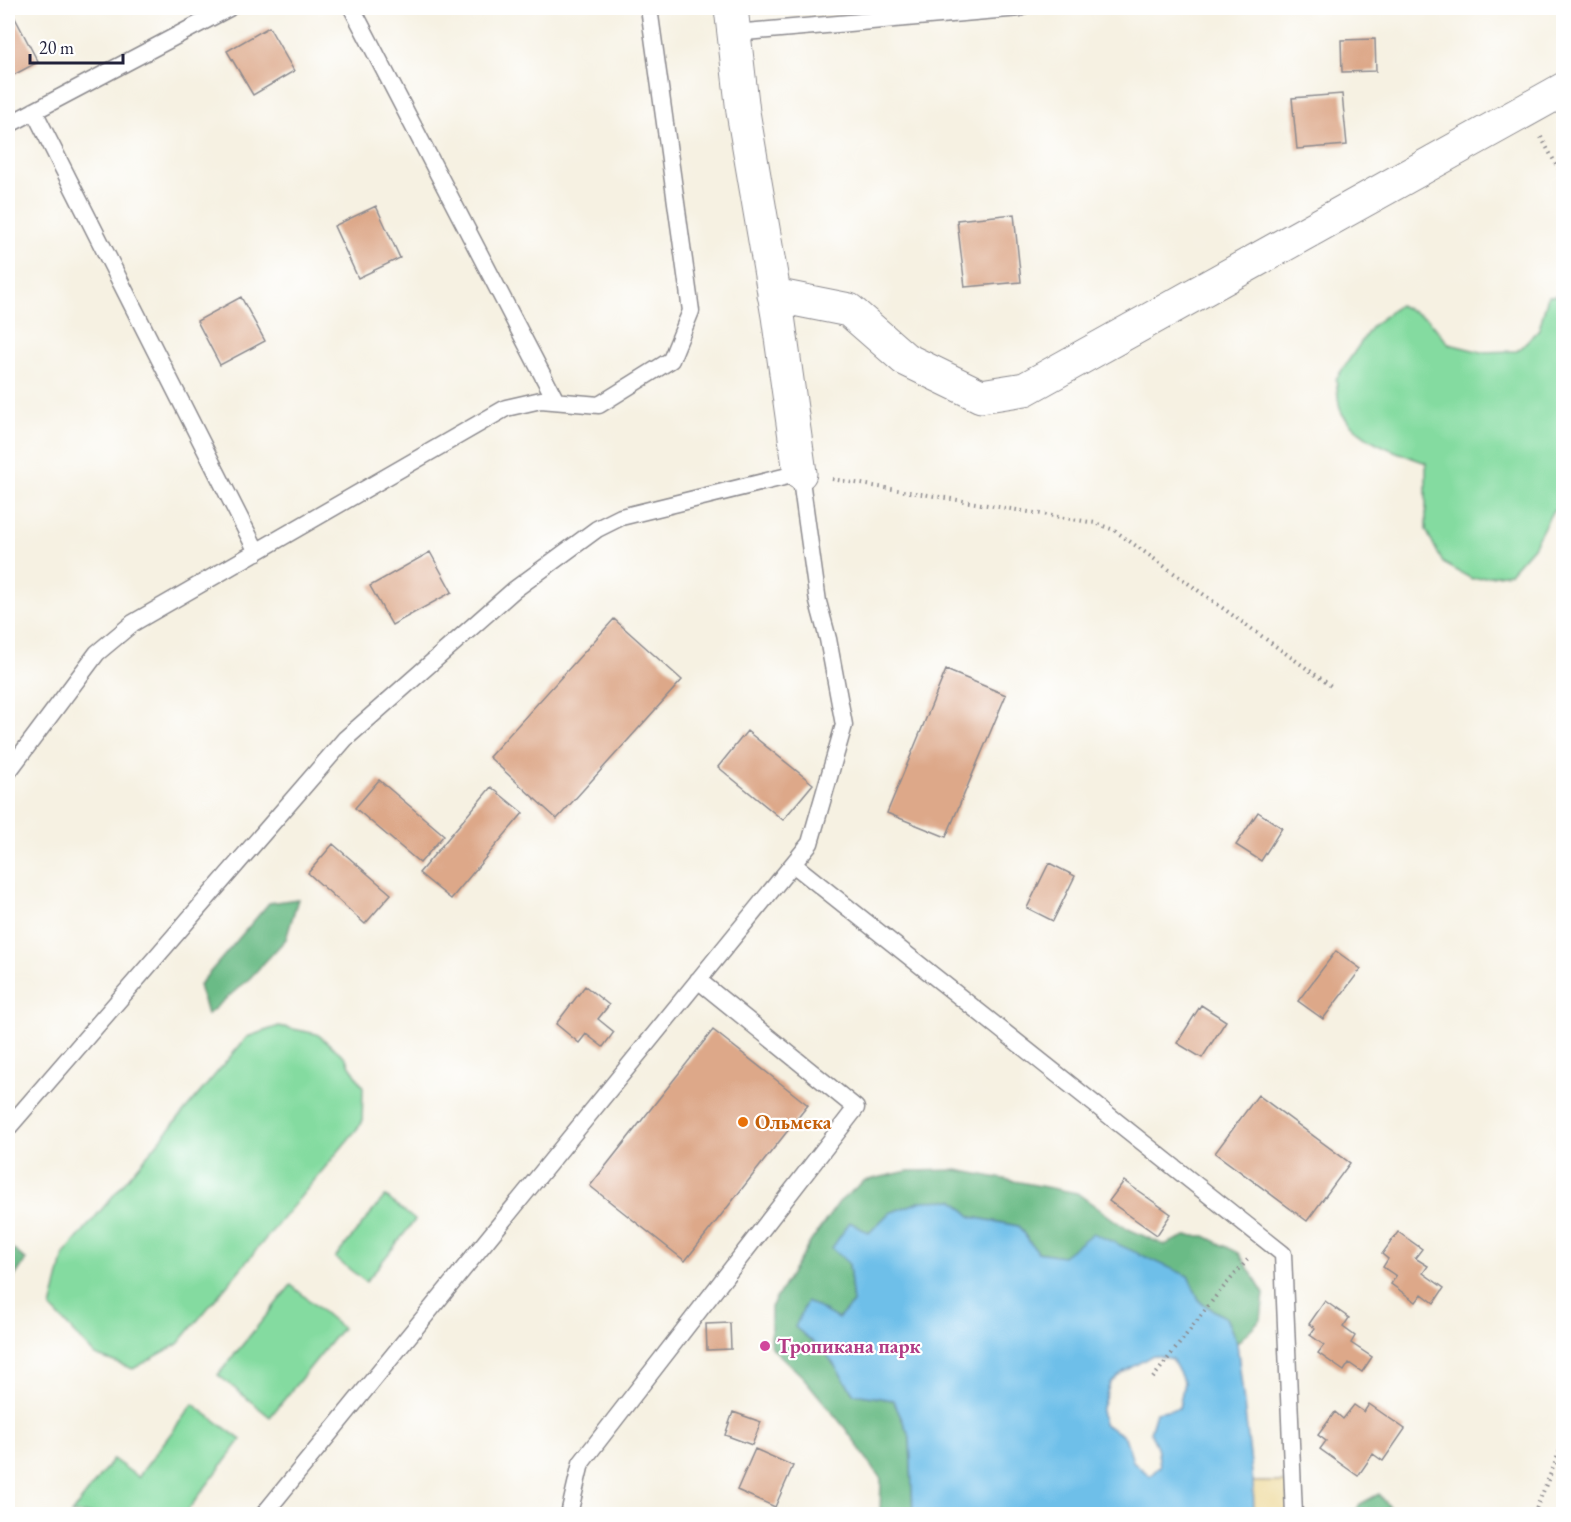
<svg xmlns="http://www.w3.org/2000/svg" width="1571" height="1522" font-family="'EB Garamond',serif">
	<rect width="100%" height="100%" fill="#fff"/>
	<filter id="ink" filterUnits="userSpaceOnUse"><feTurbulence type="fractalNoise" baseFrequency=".0167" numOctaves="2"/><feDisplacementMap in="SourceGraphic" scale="12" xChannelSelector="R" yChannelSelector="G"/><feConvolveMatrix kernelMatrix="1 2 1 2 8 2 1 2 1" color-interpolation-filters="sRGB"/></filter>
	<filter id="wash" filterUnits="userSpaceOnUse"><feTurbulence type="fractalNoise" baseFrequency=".008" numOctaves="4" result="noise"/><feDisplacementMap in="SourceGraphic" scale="24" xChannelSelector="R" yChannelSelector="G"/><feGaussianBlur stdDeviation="1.35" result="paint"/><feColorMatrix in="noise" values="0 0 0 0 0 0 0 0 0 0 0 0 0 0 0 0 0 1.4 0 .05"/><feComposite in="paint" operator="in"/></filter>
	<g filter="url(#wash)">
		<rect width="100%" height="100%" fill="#f6f1e2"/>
		<path fill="#84dba0" stroke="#537e6e" stroke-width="1.5" d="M1563,295V505L1552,512L1533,547L1510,573L1472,579L1443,563L1426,530V463C1397,452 1362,442 1343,415C1337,407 1338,389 1336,379L1372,326L1399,305L1428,319L1449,344L1481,352L1517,351L1539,329L1548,296Z
			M279,1026L317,1034L345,1057L363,1087L362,1123L178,1344L133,1369L95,1355L51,1308L64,1254L247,1037Z
			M385,1196L415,1220L366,1282L335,1258Z
			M291,1285L342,1328L270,1417L218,1375Z
			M193,1404L241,1440L185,1514H71L113,1459L138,1477Z"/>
		<path fill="#6bbb86" stroke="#466e60" stroke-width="1.5" d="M298,899L286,939L250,978L207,1015L199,985L269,903Z
			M957,1170L1077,1193L1124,1227L1164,1245L1186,1236H1205L1239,1253L1264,1294L1261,1319L1237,1343L1226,1318L1200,1302L1188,1276L1037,1252L1018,1226L972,1217L953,1200L849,1264L853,1303L838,1319L795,1327L826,1353L854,1394L893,1400L910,1437L913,1514H880L881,1479L845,1428L803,1377L771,1347V1307L811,1241L839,1202L864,1181L908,1171Z
			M8,1245L26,1260L9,1285L8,1298Z
			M1379,1494L1392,1510L1391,1514H1354L1360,1504Z"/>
		<path fill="#eeda9e" stroke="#887e6c" stroke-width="1.5" d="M1253,1482H1288L1289,1514H1254Z"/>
		<path fill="#6ebfe9" stroke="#487092" stroke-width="1.5" fill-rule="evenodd" d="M953,1200L972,1217L1018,1226L1037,1252L1063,1256L1093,1233L1188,1276L1200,1302L1226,1318L1237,1343L1253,1482L1254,1514H913L910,1437L893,1400L854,1394L826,1353L795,1327L807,1301L838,1319L853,1303L849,1264L832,1248L850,1222L869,1233L889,1213L922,1201ZM1153,1355L1172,1359L1184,1382L1179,1408L1156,1412L1150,1432L1157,1447L1160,1466L1150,1476L1133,1461L1125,1437L1104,1424L1101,1411L1110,1383L1123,1372Z"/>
		<g id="blocks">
			<path fill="#dda889" d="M14,16L38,62L8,78V19Z
				M269,27L294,71L253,95L227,51Z
				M1375,39L1376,71L1342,72L1341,40Z
				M1342,94L1347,145L1297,149L1292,98Z
				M376,206L400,258L358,278L334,226Z
				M1014,214L1021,282L965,287L957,220Z
				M241,297L265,341L220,365L197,321Z
				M430,552L452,592L392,625L370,586Z
				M614,619L682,680L557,819L489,757Z
				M946,670L1006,695L946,837L887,813Z
				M747,731L813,784L783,820L718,767Z
				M379,780L444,835L420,863L355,808Z
				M491,787L523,813L451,899L419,873Z
				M1258,812L1282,828L1261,861L1236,845Z
				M333,844L391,894L365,924L308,873Z
				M1049,863L1075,876L1053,921L1027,908Z
				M1336,951L1361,969L1323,1019L1298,1001Z
				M585,986L609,1005L598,1019L614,1032L603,1047L586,1034L579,1043L556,1024Z
				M1201,1005L1226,1021L1202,1058L1177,1043Z
				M713,1030L808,1105L685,1261L590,1186Z
				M1258,1095L1350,1163L1307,1221L1215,1153Z
				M1124,1181L1171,1214L1157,1235L1109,1201Z
				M1398,1232L1422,1249L1415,1258L1428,1266L1423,1273L1444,1288L1434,1303L1422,1294L1416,1302L1391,1284L1396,1276L1383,1267L1388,1259L1382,1254Z
				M1325,1301L1349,1318L1343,1327L1355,1336L1351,1343L1372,1357L1362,1372L1349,1363L1344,1371L1318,1353L1324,1345L1310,1335L1315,1328L1309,1324Z
				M730,1323L731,1349L707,1350L706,1324Z
				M1369,1404L1405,1429L1383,1461L1373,1454L1358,1476L1320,1449L1326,1441L1318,1435L1335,1412L1343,1419L1354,1405L1364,1412Z
				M733,1412L761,1422L752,1445L725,1435Z
				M755,1449L793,1466L775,1507L737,1490Z"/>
		</g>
	</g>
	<g filter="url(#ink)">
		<use href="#blocks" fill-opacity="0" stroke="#8c8a8e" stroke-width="1.5"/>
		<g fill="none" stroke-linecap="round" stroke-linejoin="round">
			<defs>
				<path id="lane" d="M352,8L556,401
					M734,33L1020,8
					M34,111L257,552
					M8,125L229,8
					M8,772L97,653L133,623L506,408L541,400L599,405L671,360L691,311L649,8
					M793,864L1283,1254L1294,1514
					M8,1128L345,739L514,590L597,529L621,517L800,473L818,602L828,639L844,725L810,843L264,1514
					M569,1514L581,1463L856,1108L698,980"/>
				<path id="street" d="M731,8L743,112L778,316L800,473
					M774,295L849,310L905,359L981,396L1025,389L1564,89"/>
			</defs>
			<use href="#lane" stroke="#8c8a8e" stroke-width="19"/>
			<use href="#street" stroke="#8c8a8e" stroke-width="35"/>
			<path stroke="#8c8a8e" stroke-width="4" stroke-dasharray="1.5 4.5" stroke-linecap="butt" d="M1541,137L1564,179
				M832,479L1095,523L1114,530L1331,686
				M1153,1378L1216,1296L1250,1257
				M1534,1514L1564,1441"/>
			<use href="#lane" stroke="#fff" stroke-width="16"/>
			<use href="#street" stroke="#fff" stroke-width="33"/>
		</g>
	</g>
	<circle fill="#e8710a" stroke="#fff" stroke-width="2" cx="743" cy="1122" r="6"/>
	<circle fill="#d1479c" stroke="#fff" stroke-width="2" cx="765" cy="1346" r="6"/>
	<g text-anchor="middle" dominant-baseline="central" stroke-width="4.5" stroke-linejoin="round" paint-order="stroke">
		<g font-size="20" font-weight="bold" fill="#c56008" stroke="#fff" text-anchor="start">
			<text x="755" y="1122">Ольмека</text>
		</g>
		<g font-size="20" font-weight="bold" fill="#b23c85" stroke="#fff" text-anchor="start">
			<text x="777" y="1346">Тропикана парк</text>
		</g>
	</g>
	<rect width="1571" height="1522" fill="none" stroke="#fff" stroke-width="30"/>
	<path d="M30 54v9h93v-9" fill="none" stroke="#22223b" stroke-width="3"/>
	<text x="39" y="54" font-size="18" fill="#22223b" stroke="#ffffff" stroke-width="4.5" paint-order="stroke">20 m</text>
</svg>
